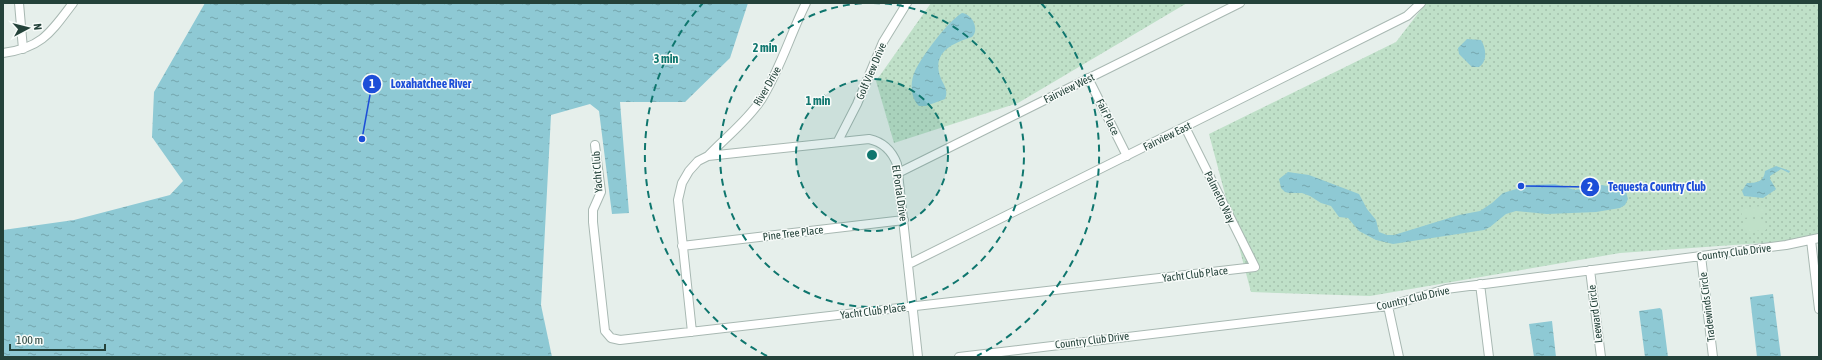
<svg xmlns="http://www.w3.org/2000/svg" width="1822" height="360" font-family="'Asap Condensed',sans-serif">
	<defs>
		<pattern id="grass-dots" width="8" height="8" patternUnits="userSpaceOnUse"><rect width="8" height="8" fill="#bfe0c8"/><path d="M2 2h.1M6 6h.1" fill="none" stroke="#a4c1ad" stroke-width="1.8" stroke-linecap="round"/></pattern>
		<pattern id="water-ripples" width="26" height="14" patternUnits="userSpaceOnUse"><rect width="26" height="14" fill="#8ec9d4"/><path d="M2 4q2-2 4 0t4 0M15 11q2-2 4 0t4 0" fill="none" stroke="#74a5ad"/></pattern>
	</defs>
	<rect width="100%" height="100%" fill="#e6efeb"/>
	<path fill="url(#grass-dots)" d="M931,3H1187L1018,103L894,143L876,81Z
		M1426,3H1819V239L1620,253L1370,296L1251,292L1209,134L1396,42Z"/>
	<path fill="#bfe0c8" d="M1764,206L1765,216L1742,218L1741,208Z
		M1765,219L1766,230L1744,232L1743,221Z"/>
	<path fill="url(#water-ripples)" d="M205,3H748L730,58L685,102H620L629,213L612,214L599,111L590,104L551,115L541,305L552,357H3V230L74,220L170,195L183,181L152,137L154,92Z
		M962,13C972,14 980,29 972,37C954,43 932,51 940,76C943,85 949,89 945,99L926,106H919C910,97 910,82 915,71C922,56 948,21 962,13Z
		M1467,39L1481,40C1486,48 1488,61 1479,67H1472L1459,54L1458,48Z
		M1776,166L1790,171L1789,173L1781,169L1770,176V179L1776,189L1775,190L1763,198L1744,196L1742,191L1747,183C1756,183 1764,182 1765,171Z
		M1288,172L1309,175L1359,194L1367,209L1376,220L1379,232L1387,235H1394L1459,215L1480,211L1492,203L1503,193L1529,185L1555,184L1575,190L1602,185L1625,189L1628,199L1625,205L1620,208L1596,212L1547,214L1516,211L1506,214L1490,227L1484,230L1393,244L1376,240L1359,231L1348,218L1339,217L1331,206L1321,203L1310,196L1302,193H1289L1285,192L1281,188L1279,179Z
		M1773,294L1781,357H1757L1750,297Z
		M1660,308L1662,310L1668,357H1645L1639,311Z
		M1552,321L1556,357H1534L1529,324Z"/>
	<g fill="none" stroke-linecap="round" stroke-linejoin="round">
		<defs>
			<path id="minor" d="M19,3L23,49
				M3,53C42,48 51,32 73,3
				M1088,78L1127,156
				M838,141L857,104L883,42L907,3
				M595,145L601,192L593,210V222L605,331L611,338L620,340L1255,267L1185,127
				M708,156C726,137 746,122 761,100C780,70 790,35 806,3
				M898,173L1240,3
				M1811,240L1819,309
				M682,246L904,220
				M1701,256L1713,357
				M909,264L1407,16L1421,3
				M1590,270L1601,357
				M1480,284L1489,357
				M1388,306L1399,357
				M692,332L678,200L682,183L689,171L698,161L708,156L869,139C883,142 892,151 897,164L918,357
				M959,357L1388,306L1446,289L1786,245L1819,238"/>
		</defs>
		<use href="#minor" stroke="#a8b8b2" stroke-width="10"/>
		<use href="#minor" stroke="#fff" stroke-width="8"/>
	</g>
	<circle cx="872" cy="155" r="76" fill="#0f766e" fill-opacity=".12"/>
	<g fill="none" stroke="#0f766e" stroke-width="2" stroke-dasharray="7 5">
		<circle cx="872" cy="155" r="76"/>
		<path d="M873 3A152 152 0 1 1 871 3"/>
		<path d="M767 356A227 227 0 0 1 703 3M1041 3A227 227 0 0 1 977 356"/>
	</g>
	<g text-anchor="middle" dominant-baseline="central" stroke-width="3" stroke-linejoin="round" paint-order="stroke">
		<g font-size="11" fill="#24423a" stroke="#f7fbf9">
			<text transform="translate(871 71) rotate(-67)">Golf View Drive</text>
			<text transform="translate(767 86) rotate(-60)">River Drive</text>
			<text transform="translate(1069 88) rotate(-26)">Fairview West</text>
			<text transform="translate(1108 117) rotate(64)">Fair Place</text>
			<text transform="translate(1167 136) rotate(-26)">Fairview East</text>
			<text transform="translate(597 172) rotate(-94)">Yacht Club</text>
			<text transform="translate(900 193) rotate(82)">El Portal Drive</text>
			<text transform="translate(1220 197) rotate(64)">Palmetto Way</text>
			<text transform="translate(793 233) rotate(-7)">Pine Tree Place</text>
			<text transform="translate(1734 252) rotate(-7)">Country Club Drive</text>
			<text transform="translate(1195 274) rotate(-7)">Yacht Club Place</text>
			<text transform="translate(1413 298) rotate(-13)">Country Club Drive</text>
			<text transform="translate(1707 307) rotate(-97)">Tradewinds Circle</text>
			<text transform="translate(873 311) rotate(-7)">Yacht Club Place</text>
			<text transform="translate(1595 314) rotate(-97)">Leeward Circle</text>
			<text transform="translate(1092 340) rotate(-7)">Country Club Drive</text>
		</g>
	</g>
	<circle cx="872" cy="155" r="6" fill="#0f766e" stroke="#f7fbf9" stroke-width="2"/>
	<g font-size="12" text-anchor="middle" font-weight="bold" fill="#0f766e" stroke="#f7fbf9" stroke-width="3" stroke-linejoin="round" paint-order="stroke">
		<text x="765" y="52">2 min</text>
		<text x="666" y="63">3 min</text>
		<text x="818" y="105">1 min</text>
	</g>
	<path fill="none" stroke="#1d4ed8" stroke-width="1.5" d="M362 139L372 84M1521 186L1590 187"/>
	<g fill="#1d4ed8" stroke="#f7fbf9" stroke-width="1.5">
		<circle cx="362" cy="139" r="4"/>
		<circle cx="1521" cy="186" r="4"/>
		<circle cx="372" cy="84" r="10"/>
		<circle cx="1590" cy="187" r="10"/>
	</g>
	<g font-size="12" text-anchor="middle" font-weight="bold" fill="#fff">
		<text x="372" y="88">1</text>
		<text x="1590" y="191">2</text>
	</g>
	<g font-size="12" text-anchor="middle" font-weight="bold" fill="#1d4ed8" stroke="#f7fbf9" stroke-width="3" stroke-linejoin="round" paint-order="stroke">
		<text x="431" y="88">Loxahatchee River</text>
		<text x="1657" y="191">Tequesta Country Club</text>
	</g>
	<rect width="1822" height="360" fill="none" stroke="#24423a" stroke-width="8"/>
	<g transform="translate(28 28) rotate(83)" stroke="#f7fbf9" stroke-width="3" paint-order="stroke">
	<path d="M0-3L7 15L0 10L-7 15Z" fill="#24423a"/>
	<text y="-6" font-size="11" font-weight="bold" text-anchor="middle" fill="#24423a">N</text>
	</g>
	<path d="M10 344v6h95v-6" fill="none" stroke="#24423a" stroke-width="2"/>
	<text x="16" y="344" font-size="12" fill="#24423a" stroke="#f7fbf9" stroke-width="3" paint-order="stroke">100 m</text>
</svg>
